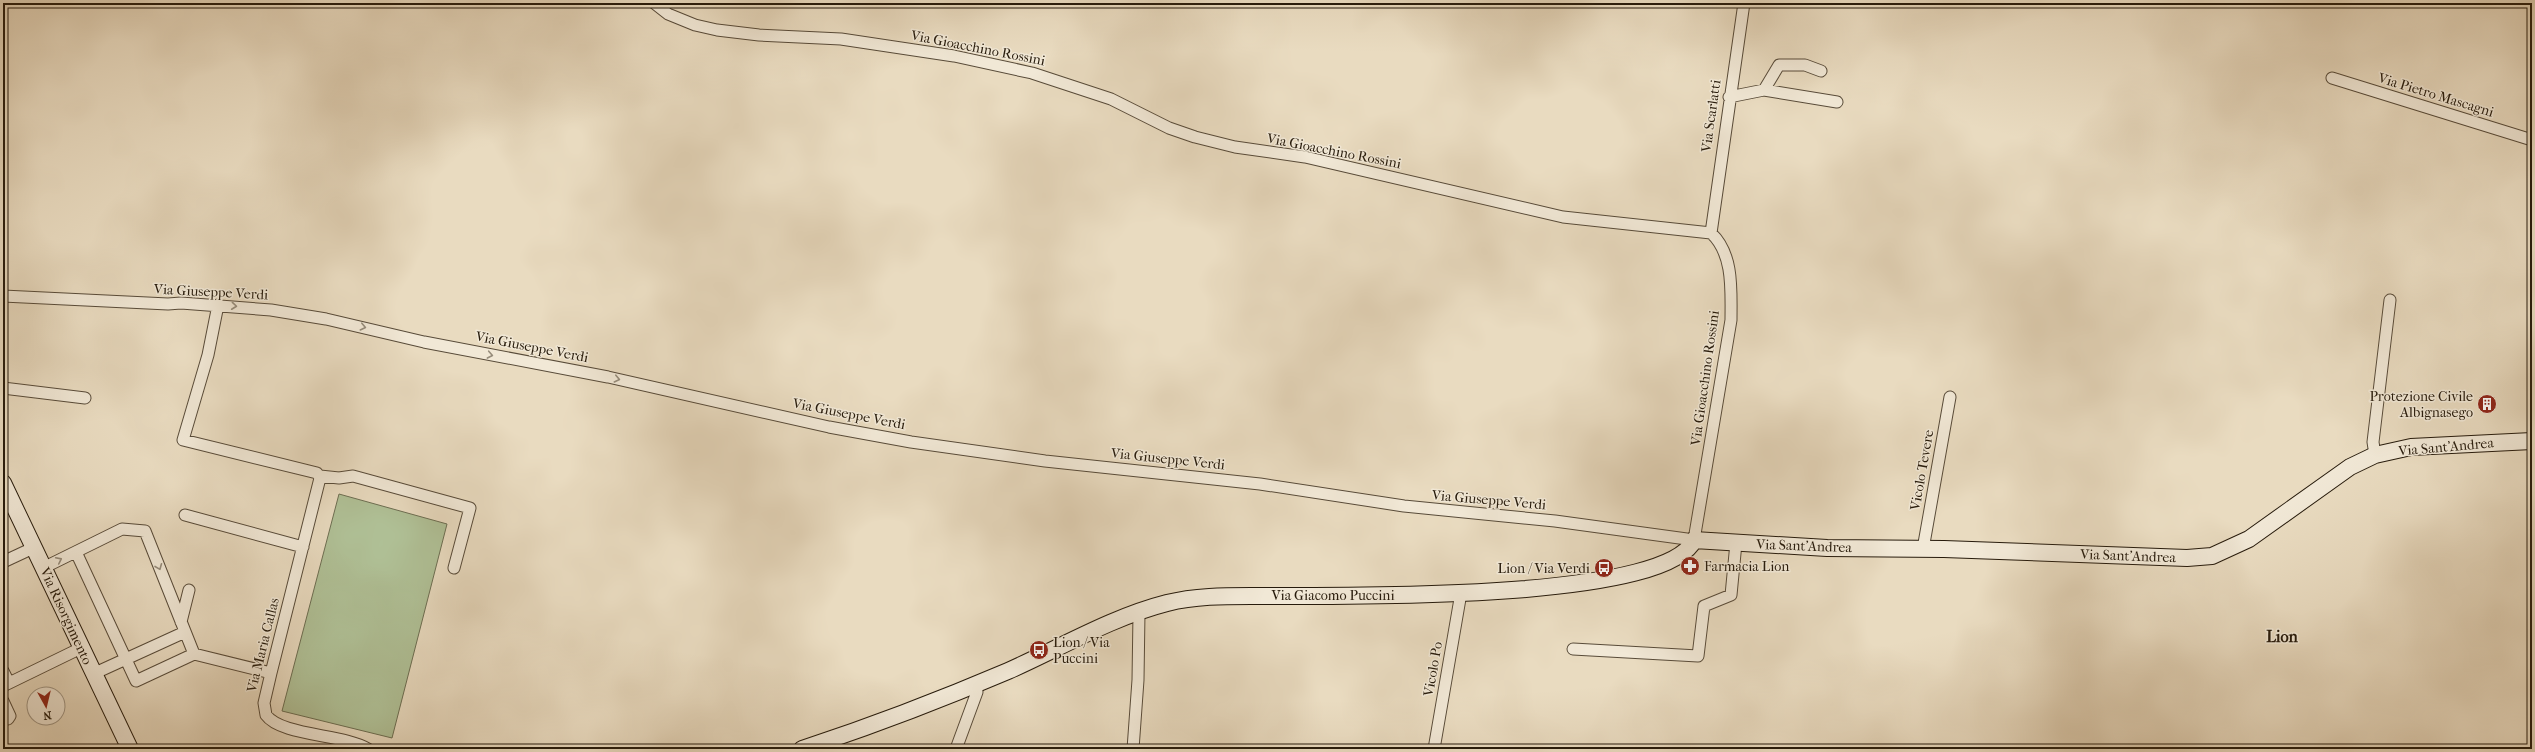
<svg xmlns="http://www.w3.org/2000/svg" width="2535" height="752" font-family="'IM FELL French Canon',serif">
	<rect width="100%" height="100%" fill="#e9dbc0"/>
	<filter id="stains"><feTurbulence type="fractalNoise" baseFrequency=".005" numOctaves="4"/><feColorMatrix values="0 0 0 0 .2 0 0 0 0 .09 0 0 0 0 .02 0 0 0 .5 -.17"/></filter>
	<radialGradient id="worn" r=".72"><stop offset=".6" stop-color="#630" stop-opacity="0"/><stop offset="1" stop-color="#630" stop-opacity=".3"/></radialGradient>
	<path fill="#b0c197" stroke="#6c6e52" d="M339,494L447,524L392,738L282,711Z"/>
	<g fill="none" stroke-linecap="round" stroke-linejoin="round">
		<defs>
			<path id="street" d="M2332,78L2532,140
				M1764,90L1779,65H1805L1821,71
				M1729,97L1764,90L1837,102
				M1711,233L1744,3
				M3,296L168,304L181,303L271,310L326,319L424,342L608,377L829,427L911,442L1045,461L1260,484L1404,506L1555,521L1694,540L1731,320C1731,291 1734,254 1711,233L1563,217L1305,157L1235,147L1195,137L1169,128L1111,99L1032,73L954,56L841,39L759,35L717,30L695,25L668,14L654,3
				M218,305L208,355L183,440L317,473L320,478L271,673L264,703L266,715C281,736 344,734 368,749
				M3,388L85,398
				M2375,455L2373,442L2390,300
				M320,476L339,478L353,476L470,508L454,568
				M185,515L303,547
				M1923,549L1950,397
				M76,552L136,681L194,654L271,673
				M3,562L33,548
				M43,568L122,529L145,531L194,654
				M181,622L189,590
				M1573,649L1698,656L1704,606L1731,595L1736,543
				M3,671L9,683
				M93,674L185,632
				M3,686L81,648
				M3,701L10,716L8,719
				M956,749L977,692L976,684
				M1133,749L1138,680L1139,613
				M1434,749L1461,593"/>
			<path id="secondary" d="M3,483L130,749
				M802,749C872,726 940,700 1008,671C1060,648 1112,617 1167,603C1195,596 1224,596 1251,596C1323,595 1665,604 1694,540L1827,548L1944,549L2187,558L2212,556L2249,539L2350,467L2375,455L2411,447L2532,441"/>
		</defs>
		<use href="#street" stroke="#584b39" stroke-width="13"/>
		<use href="#secondary" stroke="#271b0c" stroke-width="18"/>
		<use href="#street" stroke="#f1e8d6" stroke-width="11"/>
		<use href="#secondary" stroke="#f1e8d6" stroke-width="16"/>
	</g>
	<defs><path id="oneway-chevron" d="M-2-3.5L2.5 0L-2 3.5" fill="none" stroke-width="1.6" stroke-linecap="round" stroke-linejoin="round"/></defs>
	<g stroke="#968c7b">
		<use href="#oneway-chevron" transform="translate(234 306) rotate(6)"/>
		<use href="#oneway-chevron" transform="translate(363 327) rotate(13)"/>
		<use href="#oneway-chevron" transform="translate(490 355) rotate(11)"/>
		<use href="#oneway-chevron" transform="translate(617 379) rotate(13)"/>
		<use href="#oneway-chevron" transform="translate(59 560) rotate(-26)"/>
		<use href="#oneway-chevron" transform="translate(159 567) rotate(68)"/>
	</g>
	<defs>
		<symbol id="building-disc" viewBox="-11 -11 22 22"><circle r="9.5" fill="#8f2418" stroke="#f1e8d6"/><path d="M-4-6H4V6H1V3H-1V6H-4ZM-2.5-4.3h1.7v1.8h-1.7ZM.8-4.3h1.7v1.8H.8ZM-2.5-1h1.7V.8h-1.7ZM.8-1h1.7V.8H.8Z" fill="#fff"/></symbol>
		<symbol id="pharmacy-disc" viewBox="-11 -11 22 22"><circle r="9.5" fill="#8f2418" stroke="#f1e8d6"/><path d="M-2-6h4v4h4v4h-4v4h-4v-4h-4v-4h4Z" fill="#fff"/></symbol>
		<symbol id="bus-disc" viewBox="-11 -11 22 22"><circle r="9.5" fill="#8f2418" stroke="#f1e8d6"/><path d="M-5-6H5V4H4V6H2V4H-2V6H-4V4H-5ZM-3.5-4V0h7V-4ZM-3.5 1.2v1.5H-2V1.2ZM2 1.2v1.5H3.5V1.2Z" fill="#fff"/></symbol>
	</defs>
	<g fill-rule="evenodd">
		<use href="#building-disc" x="2476" y="393" width="22" height="22"/>
		<use href="#pharmacy-disc" x="1679" y="555" width="22" height="22"/>
		<use href="#bus-disc" x="1593" y="557" width="22" height="22"/>
		<use href="#bus-disc" x="1028" y="639" width="22" height="22"/>
	</g>
	<g text-anchor="middle" dominant-baseline="central" stroke-width="3" stroke-linejoin="round" paint-order="stroke">
		<g font-size="14" fill="#271b0c" stroke="#f1e8d6">
			<text transform="translate(978 48) rotate(11)">Via Gioacchino Rossini</text>
			<text transform="translate(2436 95) rotate(17)">Via Pietro Mascagni</text>
			<text transform="translate(1711 116) rotate(-82)">Via Scarlatti</text>
			<text transform="translate(1334 151) rotate(11)">Via Gioacchino Rossini</text>
			<text transform="translate(211 292) rotate(3)">Via Giuseppe Verdi</text>
			<text transform="translate(532 347) rotate(11)">Via Giuseppe Verdi</text>
			<text transform="translate(1705 378) rotate(-82)">Via Gioacchino Rossini</text>
			<text transform="translate(849 414) rotate(11)">Via Giuseppe Verdi</text>
			<text transform="translate(2446 447) rotate(-5)">Via Sant'Andrea</text>
			<text transform="translate(1168 459) rotate(6)">Via Giuseppe Verdi</text>
			<text transform="translate(1922 470) rotate(-80)">Vicolo Tevere</text>
			<text transform="translate(1489 500) rotate(5)">Via Giuseppe Verdi</text>
			<text transform="translate(1804 546) rotate(2)">Via Sant'Andrea</text>
			<text transform="translate(2128 556) rotate(2)">Via Sant'Andrea</text>
			<text x="1333" y="595">Via Giacomo Puccini</text>
			<text transform="translate(66 616) rotate(65)">Via Risorgimento</text>
			<text transform="translate(263 645) rotate(-76)">Via Maria Callas</text>
			<text transform="translate(1433 669) rotate(-80)">Vicolo Po</text>
		</g>
		<g font-size="14" fill="#271b0c" stroke="#f1e8d6" text-anchor="end">
			<text x="2473" y="396">Protezione Civile<tspan x="2473" dy="16">Albignasego</tspan></text>
			<text x="1704" y="566" text-anchor="start">Farmacia Lion</text>
			<text x="1590" y="568">Lion / Via Verdi</text>
			<text x="1053" y="642" text-anchor="start">Lion / Via<tspan x="1053" dy="16">Puccini</tspan></text>
		</g>
		<g font-size="16" font-weight="bold" fill="#271b0c" stroke="#f1e8d6">
			<text x="2282" y="636">Lion</text>
		</g>
	</g>
	<rect width="2535" height="752" fill="none" stroke="#e9dbc0" stroke-width="16"/>
	<rect x="4" y="4" width="2527" height="744" fill="none" stroke="#271b0c" stroke-width="2"/>
	<rect x="8" y="8" width="2519" height="736" fill="none" stroke="#271b0c"/>
	<g transform="translate(46 706) rotate(172)"><circle r="19" fill="#f1e8d6" stroke="#a09685"/>
	<path d="M0-3L7 15L0 10L-7 15Z" fill="#8f2418"/>
	<text y="-6" font-size="11" font-weight="bold" text-anchor="middle" fill="#271b0c">N</text>
	</g>
	<rect width="100%" height="100%" filter="url(#stains)"/>
	<rect width="100%" height="100%" fill="url(#worn)"/>
</svg>
